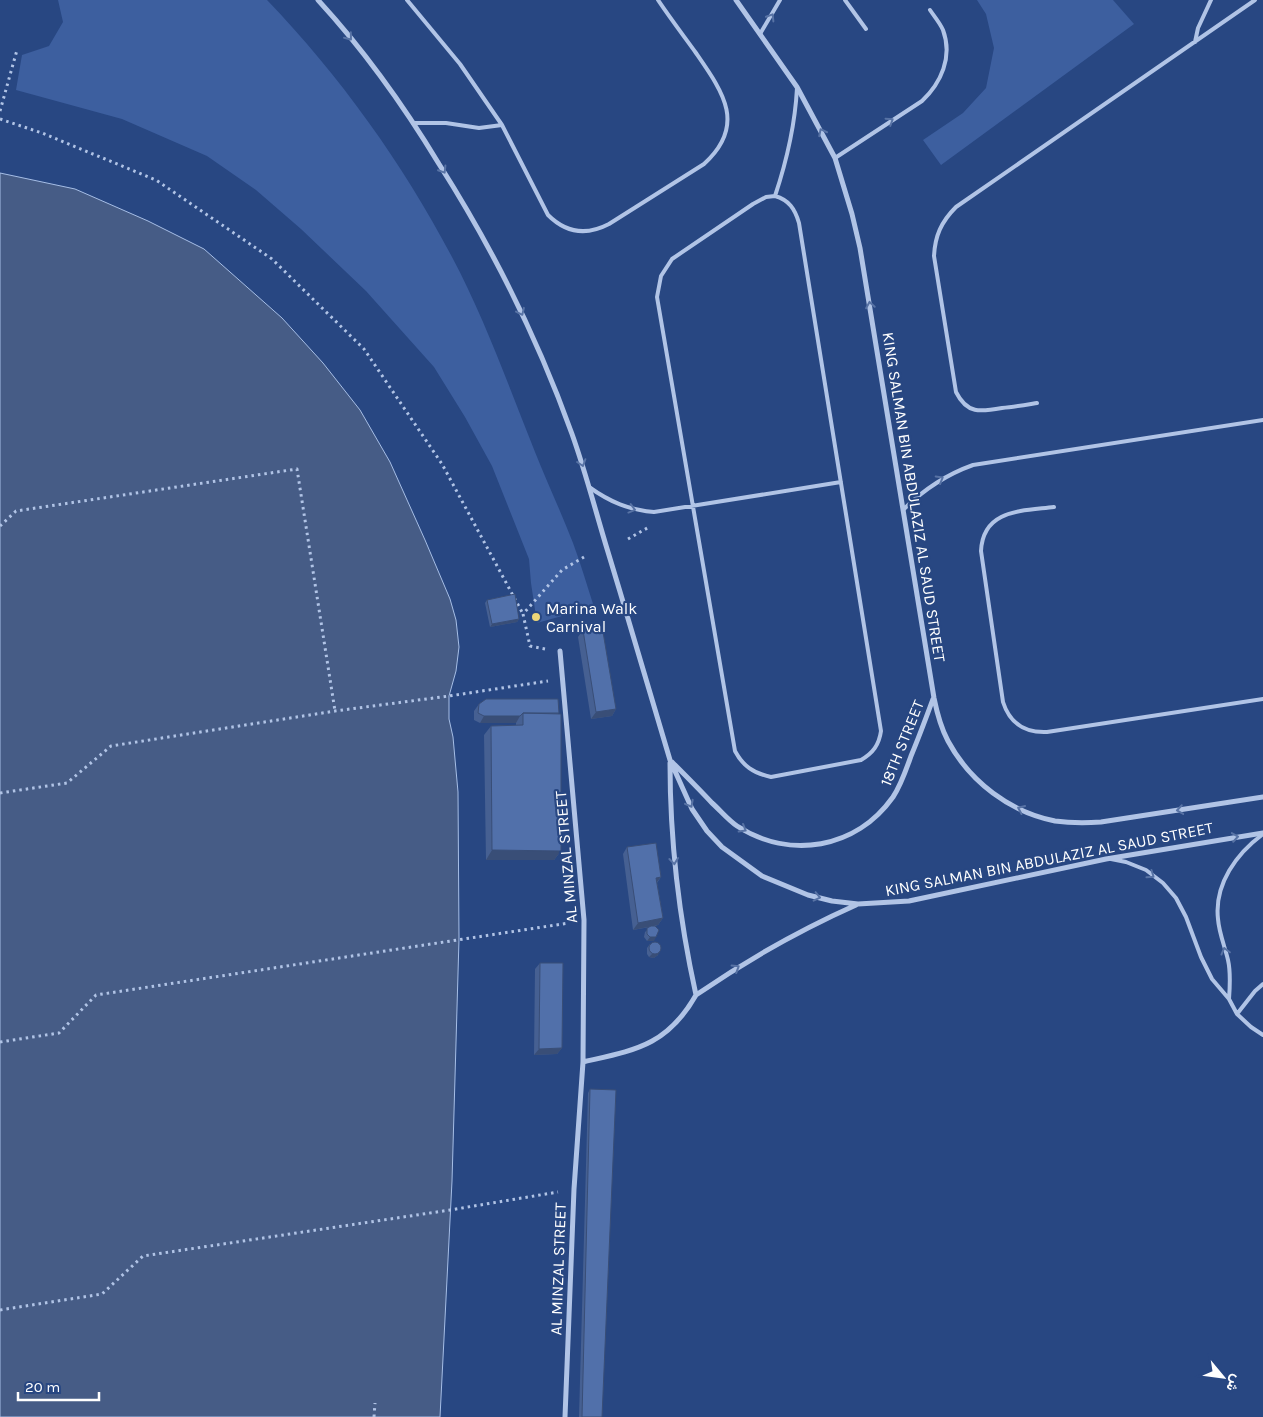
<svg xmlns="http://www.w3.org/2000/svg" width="1263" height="1417" font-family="Karla,Vazirmatn,sans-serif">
	<rect width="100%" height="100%" fill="#284782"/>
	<path fill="#3d5f9f" d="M58,0H267C340,76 403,164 452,257C485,319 509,387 535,452C547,482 561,512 573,543C581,564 587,586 594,607L537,623L531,583L529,559L492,466L465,417L434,367L366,291L301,229L256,190L207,156L122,119L16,90L22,55L49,46L63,22Z
		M977,0H1113L1134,24L941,165L923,140L963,113L986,88L994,48L986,14Z"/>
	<path fill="#465c86" stroke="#a6bee6" d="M0,173L75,189L148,221L204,249L282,318L323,363L360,410L390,462L425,540L450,599L456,620L459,647L456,671L449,696V719L453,737L458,792L459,939L452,1181L440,1417H0Z"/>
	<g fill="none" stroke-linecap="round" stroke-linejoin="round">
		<path stroke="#b1c4e6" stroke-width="3" stroke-dasharray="2.5 4" stroke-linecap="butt" d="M0,111L17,50
			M0,119L42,133L156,180L272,259L364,349L442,464L523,614
			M0,526L16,511L297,469L335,711
			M628,539L649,527
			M545,649L530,646L523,614L562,570L584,557
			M0,793L67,783L111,746L335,711L449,696L548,681
			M0,1042L59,1033L96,995L569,923
			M0,1310L102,1294L143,1256L450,1210L558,1192
			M374,1417L375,1403"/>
		<path stroke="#b1c4e6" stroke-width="4" d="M407,0L460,64L502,125L548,215C566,233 586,236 609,224L704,164C747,125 723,92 696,53C683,35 670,18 658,0
			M845,0L866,29
			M760,34L780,0
			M1195,42L1198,28L1211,0
			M413,123H446L479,128L502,125
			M835,158L922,101C941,83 953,57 943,30C940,23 934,16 930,10
			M775,196C789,200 795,209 799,223L881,731C879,745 873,753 861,760L771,777C753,773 743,766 735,751L657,297L661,276L672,259L753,204L766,197Z
			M775,196C787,160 795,126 797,88
			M1037,403C1025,405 1014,407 1002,408C980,412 967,414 956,392L934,256C935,236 941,222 956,207L1255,0
			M589,487C610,502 629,510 654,512L841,482
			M1054,507C1022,511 983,509 981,551L1003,702C1010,724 1025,733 1047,732L1263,699
			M903,510C924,489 945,475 973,465L1263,420
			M1111,859L1126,862L1146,870L1163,883L1176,898L1186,917L1201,957L1212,979L1229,999L1237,1014L1251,1027L1263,1035
			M1229,999C1230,986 1231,973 1228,960C1225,947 1219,933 1218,919C1214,884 1237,853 1263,834
			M1237,1014L1255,991L1263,984"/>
		<path stroke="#b1c4e6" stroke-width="5" d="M318,0C364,50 404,106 439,164C493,249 538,339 572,434C586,473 596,513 608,552C629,621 649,690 670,760L692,809L707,831L722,847L762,876L808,895L832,901L858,904L909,901L1106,859L1263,833
			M736,0L797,87L835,158L852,214L860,248L934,698C937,713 941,728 948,741C970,782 1010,812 1055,821C1070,823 1086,823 1101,822L1263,797
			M560,651L584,920L583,1062L574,1189L565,1417
			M672,762C685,775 699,789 712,803C720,810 728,820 737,826C790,860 856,849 893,797C901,785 906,770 911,756C919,737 926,718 933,699
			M696,995C747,960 800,930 856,905
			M583,1062C635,1050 667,1046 696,995C679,918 670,842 670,763"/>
	</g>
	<path fill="#466092" d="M487,600L519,619L517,622L490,627L485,603Z
		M583,630L616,709L612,716L591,719L578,637Z
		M558,699L561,851L554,860H486L484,735L491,726L516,725V723H480L474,720V711L479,704Z
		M627,847L661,877L657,883L663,918L658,925L655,926L654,941H647L644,937L645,932L650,927L633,930L623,854Z
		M650,944L658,955L654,958L649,957L647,954V948Z
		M540,963L562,1048L557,1054L534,1055L535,969Z
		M590,1089L602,1417H579L588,1093Z"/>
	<path fill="#394e77" d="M519,619L517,622L490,627L492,624Z
		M616,709L612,716L591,719L596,712Z
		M484,716H520L516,723H480Z
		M492,850L561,851L554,860H486Z
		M661,877L656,883V878Z
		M663,918L658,925L633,930L638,923Z
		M650,937H656L654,941H647Z
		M660,952L658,955L654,958L649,957L652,954Z
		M562,1048L557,1054L534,1055L539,1049Z"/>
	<path fill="#5170aa" stroke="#394e77" d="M515,594L519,619L492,624L487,600Z
		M602,626L616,709L596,712L583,630Z
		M486,699H558L559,713H523L520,716H484L478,713L479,704Z
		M523,713L561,714V851L492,850L491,726L523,725Z
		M656,843L661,877L656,878L663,918L638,923L627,847Z
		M651,926H655L659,930L656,937H650L647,934V928Z
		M649 948a6 6 0 1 1 12 0a6 6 0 1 1-12 0Z
		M540,963H563L562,1048L539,1049Z
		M590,1089L616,1090L602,1417H582Z"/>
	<defs><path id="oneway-chevron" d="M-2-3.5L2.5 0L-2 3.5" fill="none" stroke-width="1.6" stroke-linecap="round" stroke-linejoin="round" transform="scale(1.25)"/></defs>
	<g stroke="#5873a5">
		<use href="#oneway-chevron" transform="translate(771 17) rotate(-58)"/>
		<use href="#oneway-chevron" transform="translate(349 37) rotate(51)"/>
		<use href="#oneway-chevron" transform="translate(890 121) rotate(-33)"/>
		<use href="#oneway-chevron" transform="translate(822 132) rotate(-117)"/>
		<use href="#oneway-chevron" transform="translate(443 170) rotate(58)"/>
		<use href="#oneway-chevron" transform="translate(870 305) rotate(-99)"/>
		<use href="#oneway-chevron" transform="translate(521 312) rotate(65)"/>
		<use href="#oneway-chevron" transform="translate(582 463) rotate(72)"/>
		<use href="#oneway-chevron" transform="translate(940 479) rotate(-30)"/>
		<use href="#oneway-chevron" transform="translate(632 509) rotate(15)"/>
		<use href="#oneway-chevron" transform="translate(690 804) rotate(62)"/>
		<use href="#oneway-chevron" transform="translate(1021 809) rotate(-156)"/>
		<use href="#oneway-chevron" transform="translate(1180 810) rotate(171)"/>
		<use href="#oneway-chevron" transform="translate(743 829) rotate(30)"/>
		<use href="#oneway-chevron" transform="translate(1235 837) rotate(-9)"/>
		<use href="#oneway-chevron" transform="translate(674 861) rotate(84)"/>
		<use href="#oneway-chevron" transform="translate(1151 875) rotate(35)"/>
		<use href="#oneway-chevron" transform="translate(817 897) rotate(13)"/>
		<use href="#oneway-chevron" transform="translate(1225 951) rotate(-105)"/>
		<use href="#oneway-chevron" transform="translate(736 968) rotate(-32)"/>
	</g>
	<circle fill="#edd678" stroke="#284782" stroke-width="2" cx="536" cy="617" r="5"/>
	<g text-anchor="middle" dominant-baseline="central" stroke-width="4.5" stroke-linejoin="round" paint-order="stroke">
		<g font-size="16" fill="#fff" stroke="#284782">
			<text transform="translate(914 497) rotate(81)">KING SALMAN BIN ABDULAZIZ AL SAUD STREET</text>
			<text transform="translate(902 743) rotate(-68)">18TH STREET</text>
			<text transform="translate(566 857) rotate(-95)">AL MINZAL STREET</text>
			<text transform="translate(1049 859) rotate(-11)">KING SALMAN BIN ABDULAZIZ AL SAUD STREET</text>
			<text transform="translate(558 1269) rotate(-88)">AL MINZAL STREET</text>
		</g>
		<g font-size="16" fill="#fff" stroke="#284782" text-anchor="start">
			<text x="546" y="608">Marina Walk<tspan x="546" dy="18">Carnival</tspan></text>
		</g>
	</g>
	<g transform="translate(1223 1377) rotate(119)" stroke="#284782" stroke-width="4" paint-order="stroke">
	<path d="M0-4L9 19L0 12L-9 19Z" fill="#ffffff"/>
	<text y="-8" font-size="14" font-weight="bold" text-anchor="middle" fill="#ffffff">ش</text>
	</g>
	<path d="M18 1392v8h81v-8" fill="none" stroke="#ffffff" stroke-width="2.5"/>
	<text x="25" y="1392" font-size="15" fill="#ffffff" stroke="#284782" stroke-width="4" paint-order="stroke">20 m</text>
</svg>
